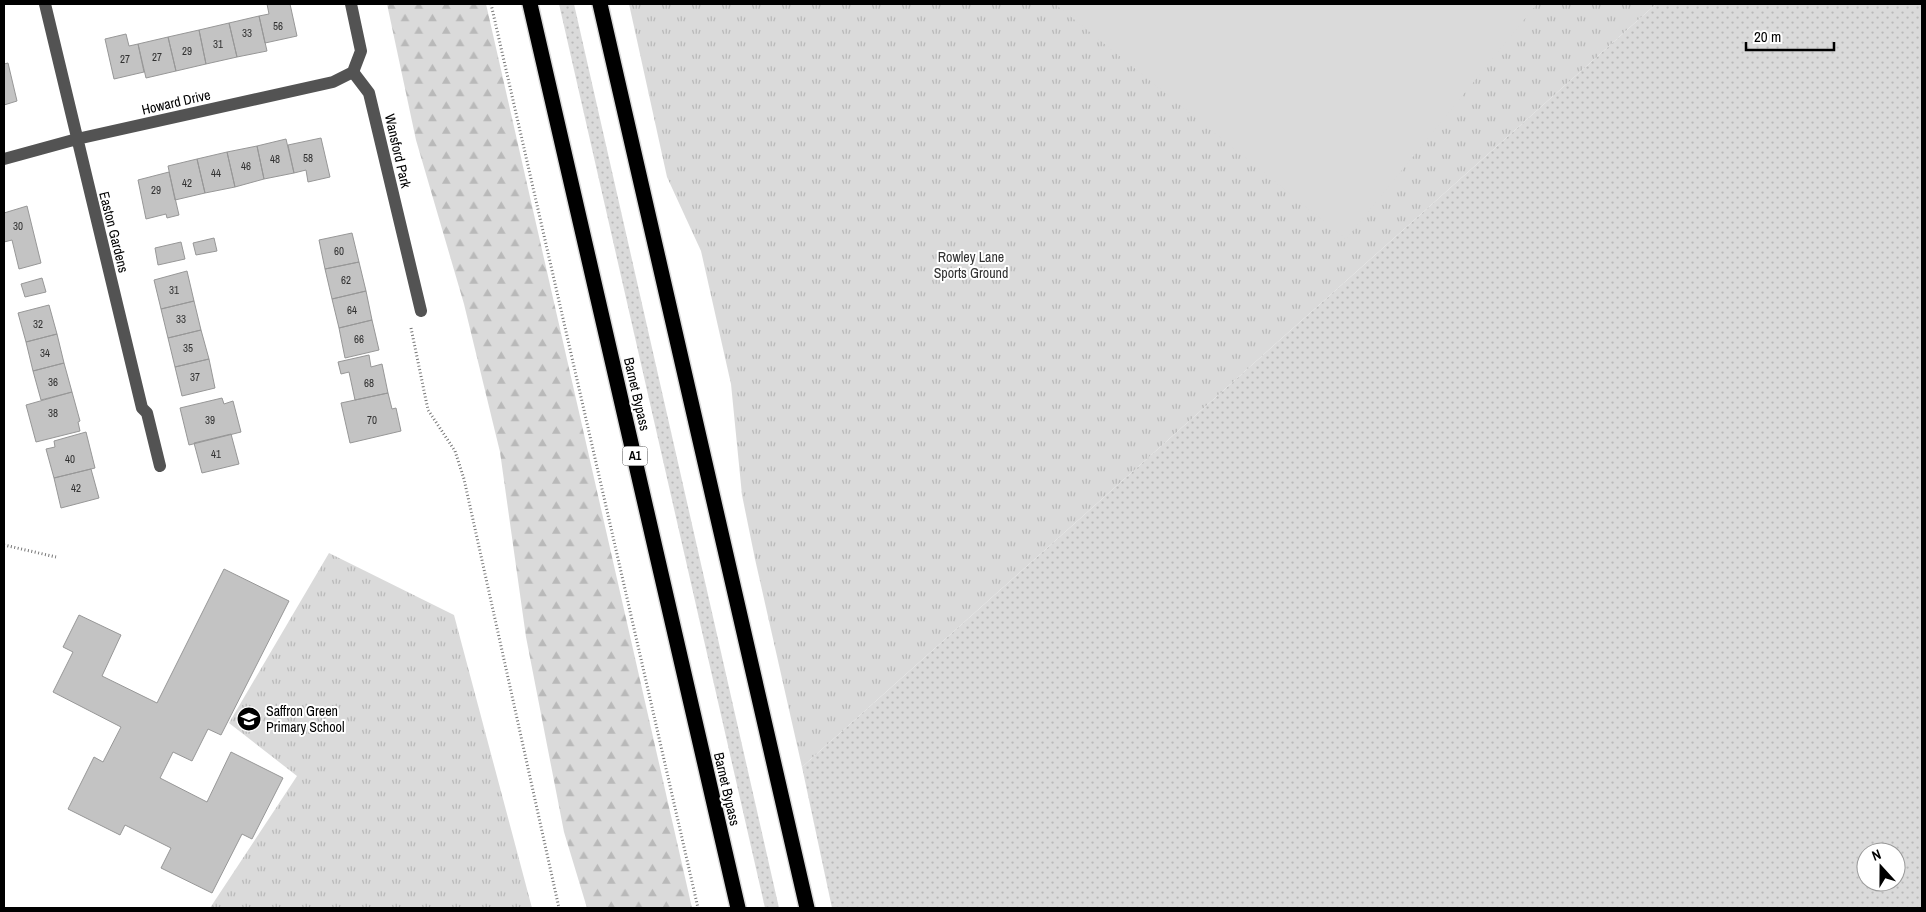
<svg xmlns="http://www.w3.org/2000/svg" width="1926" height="912" font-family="'Archivo Narrow',sans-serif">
	<defs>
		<pattern id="grass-dots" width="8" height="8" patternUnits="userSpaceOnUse" patternTransform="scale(1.25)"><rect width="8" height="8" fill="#dadada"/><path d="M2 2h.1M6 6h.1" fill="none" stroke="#b9b9b9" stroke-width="1.8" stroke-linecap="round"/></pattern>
		<pattern id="forest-firs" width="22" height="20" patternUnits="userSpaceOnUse" patternTransform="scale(1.25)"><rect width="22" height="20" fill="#dadada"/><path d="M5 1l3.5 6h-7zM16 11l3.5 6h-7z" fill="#b9b9b9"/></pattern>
		<pattern id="park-tufts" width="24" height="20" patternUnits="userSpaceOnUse" patternTransform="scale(1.25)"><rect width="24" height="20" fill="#dadada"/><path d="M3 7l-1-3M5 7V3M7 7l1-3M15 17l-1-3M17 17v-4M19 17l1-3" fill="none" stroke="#b9b9b9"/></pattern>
	</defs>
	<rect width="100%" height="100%" fill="#fff"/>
	<path fill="url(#grass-dots)" fill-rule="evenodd" d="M559,4H574L779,908H765Z
		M1656,4H1922V908H832L802,767ZM1866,852H1896V882H1866Z"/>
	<path fill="url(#forest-firs)" d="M387,4H486L692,908H587L564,832L526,637L500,452L464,304L416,140Z"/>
	<path fill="url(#park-tufts)" d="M629,4H1656L802,767L755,559L742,495L731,384L701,251L667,177Z
		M329,553L454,615L532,908H210L297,776L229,723Z"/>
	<path fill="#dadada" d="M1055,4H1537L1346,239Z"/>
	<path fill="#c3c3c3" stroke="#979797" d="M267,4H290L297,36L265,43L259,16L269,14Z
		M259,16L267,51L237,57L229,23Z
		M229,23L237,57L206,64L199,30Z
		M199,30L206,64L176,71L168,37Z
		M126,34L129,46L138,44L144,72L114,79L105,39Z
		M168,37L176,71L146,78L138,44Z
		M8,63L17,101L4,105V64Z
		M321,138L330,177L308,182L306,170L294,173L288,145Z
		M286,139L294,173L264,179L257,146Z
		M257,146L264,179L235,187L227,152Z
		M227,152L235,187L205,193L197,159Z
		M197,159L205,193L175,200L168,166Z
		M169,172L179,215L167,218L166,214L146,219L138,180Z
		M27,206L41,263L19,269L12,240L4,242V213Z
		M352,233L359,262L325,269L319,240Z
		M214,238L217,251L196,255L193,243Z
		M181,242L185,259L158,265L155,248Z
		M359,262L366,291L332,299L325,269Z
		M187,271L194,301L161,309L154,280Z
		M42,278L46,292L25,297L21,284Z
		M366,291L372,320L339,328L332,299Z
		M194,301L201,330L168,338L161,309Z
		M49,305L57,334L26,342L18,313Z
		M372,320L379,350L345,358L339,328Z
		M201,330L209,359L175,367L168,338Z
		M57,334L64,363L33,371L26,342Z
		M369,355L371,367L382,364L388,393L355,400L349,372L341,374L338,362Z
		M209,359L215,388L182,396L175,367Z
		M64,363L72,392L41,400L33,371Z
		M72,392L80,421L78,422L80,431L36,442L26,405Z
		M388,393L392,409L396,408L401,431L350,443L341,403Z
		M222,398L224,404L233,401L241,432L189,445L180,408Z
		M86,432L95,468L54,478L46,449L55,447L54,441Z
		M231,434L239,464L202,473L194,443Z
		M91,469L99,498L61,508L54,478Z
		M224,569L289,601L221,735L208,729L192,761L173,752L160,778L207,802L231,752L283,778L252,839L242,834L212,893L161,868L171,848L125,825L120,835L68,809L94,757L103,762L121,727L53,692L73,652L63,647L79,615L121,635L102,676L157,703Z"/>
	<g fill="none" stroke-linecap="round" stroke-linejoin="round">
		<defs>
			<path id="highway" d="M530,4L738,908
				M600,4L807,908"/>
		</defs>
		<use href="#highway" stroke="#dbdbdb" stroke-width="18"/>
		<path stroke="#757575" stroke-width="3" stroke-dasharray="1 2.5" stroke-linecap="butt" d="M491,4L698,908
			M411,328L428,410L455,451L464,479L559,908
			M4,545L56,557"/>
		<path stroke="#535353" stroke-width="12" d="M45,4L142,408L147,413L160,466
			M351,4L361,51L353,72
			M353,72L369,93L421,311
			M4,159L77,139L333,82L353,72"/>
		<use href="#highway" stroke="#000" stroke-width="15"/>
	</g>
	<defs>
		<symbol id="school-disc" viewBox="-11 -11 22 22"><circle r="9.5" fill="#000" stroke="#fff"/><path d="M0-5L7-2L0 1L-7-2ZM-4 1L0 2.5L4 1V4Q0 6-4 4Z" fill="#fff"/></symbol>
	</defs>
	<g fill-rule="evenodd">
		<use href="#school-disc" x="235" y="705" width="28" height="28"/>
	</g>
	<g text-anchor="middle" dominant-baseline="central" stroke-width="4" stroke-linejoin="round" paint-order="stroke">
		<g font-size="11" fill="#313131">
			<text x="278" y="26">56</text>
			<text x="247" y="33">33</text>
			<text x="218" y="44">31</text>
			<text x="187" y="51">29</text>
			<text x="157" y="57">27</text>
			<text x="125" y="59">27</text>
			<text x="308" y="158">58</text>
			<text x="275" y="159">48</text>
			<text x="246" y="166">46</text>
			<text x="216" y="173">44</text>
			<text x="187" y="183">42</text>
			<text x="156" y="190">29</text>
			<text x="18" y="226">30</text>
			<text x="339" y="251">60</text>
			<text x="346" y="280">62</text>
			<text x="174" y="290">31</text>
			<text x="352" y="310">64</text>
			<text x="181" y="319">33</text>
			<text x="38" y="324">32</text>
			<text x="359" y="339">66</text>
			<text x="188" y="348">35</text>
			<text x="45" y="353">34</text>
			<text x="195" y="377">37</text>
			<text x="53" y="382">36</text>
			<text x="369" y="383">68</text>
			<text x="53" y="413">38</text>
			<text x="210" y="420">39</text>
			<text x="372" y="420">70</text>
			<text x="216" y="454">41</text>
			<text x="70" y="459">40</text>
			<text x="76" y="488">42</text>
		</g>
		<rect fill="#fff" stroke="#4c4c4c" stroke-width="1" x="622.5" y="446.5" width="25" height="19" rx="4"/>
		<g font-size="12" font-weight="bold" fill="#000">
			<text x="635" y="456">A1</text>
		</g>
		<g font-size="14" fill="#000" stroke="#fff">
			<text transform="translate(176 102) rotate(-13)">Howard Drive</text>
			<text transform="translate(398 151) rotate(77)">Wansford Park</text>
			<text transform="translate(114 232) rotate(76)">Easton Gardens</text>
			<text transform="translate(637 394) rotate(77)">Barnet Bypass</text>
			<text transform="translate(727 789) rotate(77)">Barnet Bypass</text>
		</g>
		<g font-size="14" fill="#313131" stroke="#fff">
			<text x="971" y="257">Rowley Lane<tspan x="971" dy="16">Sports Ground</tspan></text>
		</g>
		<g font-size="14" fill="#000" stroke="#fff" text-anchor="start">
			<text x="266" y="711">Saffron Green<tspan x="266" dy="16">Primary School</tspan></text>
		</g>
	</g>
	<rect width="1926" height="912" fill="none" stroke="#000000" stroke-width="10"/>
	<g transform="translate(1881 867) rotate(339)"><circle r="24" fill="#ffffff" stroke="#999999"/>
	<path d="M0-4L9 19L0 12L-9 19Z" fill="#000000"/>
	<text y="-8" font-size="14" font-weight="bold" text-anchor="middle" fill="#000000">N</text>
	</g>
	<path d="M1746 42v8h88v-8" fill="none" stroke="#000000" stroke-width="2.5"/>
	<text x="1754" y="42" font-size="15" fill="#000000" stroke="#ffffff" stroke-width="4" paint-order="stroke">20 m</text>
</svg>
